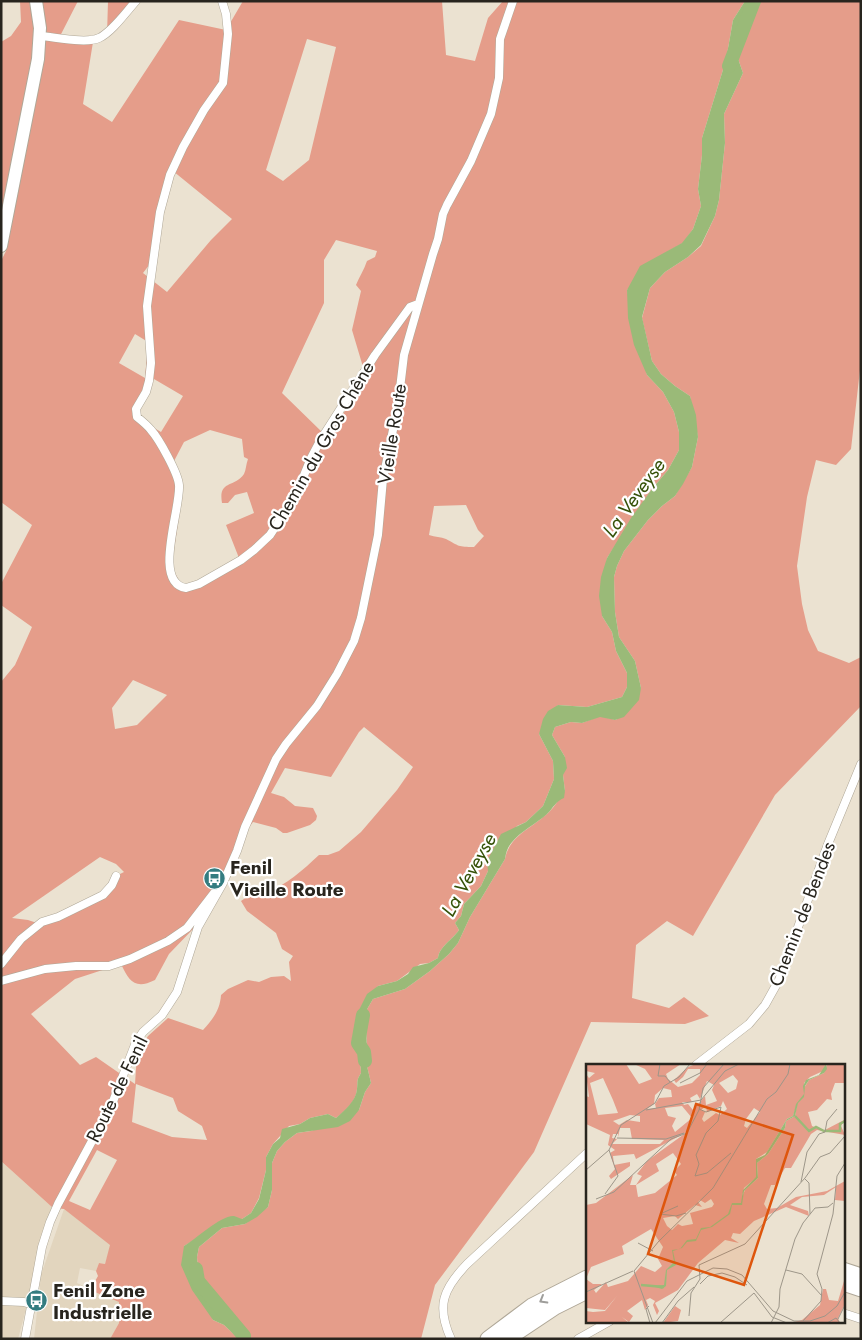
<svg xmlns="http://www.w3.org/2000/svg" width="862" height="1340" font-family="Jost,sans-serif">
	<rect width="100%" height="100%" fill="#ebe2d1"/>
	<path fill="#e2d5be" d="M1,1161L53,1208L18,1339H1Z
		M64,1209L111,1245L105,1264L99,1263L96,1271L80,1268L77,1283L119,1302V1323L110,1339H34L41,1275Z"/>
	<path fill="#e59d8a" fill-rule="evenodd" d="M20,1H32L36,43L1,219V42L11,36L21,22Z
		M38,1H78L57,42H93L83,104L112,122L179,20L226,30L243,1H442L446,55L475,61L488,18L503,1H745L733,20L726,60L702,138V155L698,189L701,206L693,229L683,243L665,253L627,290L647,375L663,392L674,412L679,432V450L668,470L652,489L607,558L602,616L612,632L616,651L627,673V687L622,697L587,707L558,705L539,734L553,761L554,779L543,806L526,822L517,826L488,871L481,886L464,904L461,916L455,923L459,930C453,939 439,947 438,958L429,963L420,964L397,981L378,986L358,1012L361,1073C356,1081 358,1081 357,1089C356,1102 345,1111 336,1118L328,1114L310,1118L300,1124L289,1126L273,1144L266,1157V1170L259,1198L251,1213L242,1219L219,1222L194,1240L184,1246L213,1320L224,1325L239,1339H110L119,1323V1302L90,1290L98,1276L96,1271L99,1263L105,1264L110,1245L64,1209L53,1208L1,1161V682L15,665L32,627L1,605V584L32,525L1,502V261L6,251L44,42ZM307,39L336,47L309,160L283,181L266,170ZM173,171L232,219L211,240L167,292L143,273L156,256L160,214ZM336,240L377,251L375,257L367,261C364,270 359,277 356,285L361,291L352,330L366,377L335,427L323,433L282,393L324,303V260ZM135,334L148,342L145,378L119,363ZM154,379L183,396L161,432L132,415ZM210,430L242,439L244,457L248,459C246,464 246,470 244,474C234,488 218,480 222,503H228L235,495L247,492L254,513L226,525L239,558L198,583L187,585L180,583L173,569V556L183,490L173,463L184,442ZM466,505L478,530L484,536L474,547C458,547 459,546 446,539C441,537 435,537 429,535L434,506ZM133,680L167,695L137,725L115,729L112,708ZM364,727L413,767L397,790L361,832L339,851L328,855H319C303,870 286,885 266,893C256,898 251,893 241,901L247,911L276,933L282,949L293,956L289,962L291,981L284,976L271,977L259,982L248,980L228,989L221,995C220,1010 213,1019 203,1030L168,1018L148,1036L137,1054L135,1084L96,1057L80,1065L31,1014L75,979L121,964C129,981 135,990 155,980L169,954L194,928L197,920L216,882L223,875L240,839L253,822L276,828L283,833H287L310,825L316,820L317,816L313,808L295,806L284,797L271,793L285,768L331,777L359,732ZM100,857L116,864L124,872L116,876L103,895L37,923L28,920L12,918ZM136,1084L173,1098L178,1111L202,1126L207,1140L172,1137L132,1122ZM97,1150L117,1160L90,1210L69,1201Z
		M108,1H138L107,35Z
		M755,1H861V361L851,449L836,465L816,460L807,497L797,566L802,604L808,630L818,651L849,663L861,657V706L775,795L693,936L667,921L636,945L632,998L669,1008L684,997L709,1016L685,1024L591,1022L534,1152L435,1285L421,1339H246L232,1321L215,1305L204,1290L198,1270L197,1257L199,1247L222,1228L245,1224L268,1207L272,1190V1163L277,1151L285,1142L297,1133L311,1131L359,1110L365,1092L371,1083L367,1066L366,1011L373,999L405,989L430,971L449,954L458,943L470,917L505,859C509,836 532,828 548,813C555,807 559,798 565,791L563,775L565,757L552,735L555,727L571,722L582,723L600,716L616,720L641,688L635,661L619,637L615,612L614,577L617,566L624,551L648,520L662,506L675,496L692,467L698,437L690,396L675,386L661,374L652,361L642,318L650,288L665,272L688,257L701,246L715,216L719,200L725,143L724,114L743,73L735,50Z"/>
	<path fill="#9aba78" d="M745,1H755L749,22L744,26L735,50L743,73L724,114L725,143L719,200L715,216L701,245L688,257L665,272L650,288L642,317L652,361L661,374L675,386L690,396L696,415L698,437L692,467L683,484L675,496L662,506L648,520L624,551L617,566L614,577L615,612L619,637L635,661L641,688L639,700L624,717L615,720L600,717L582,723L571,722L555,727L552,735L565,757L567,768L563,775L565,791L564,798C556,801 553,808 547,814C537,823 520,832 513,841C508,846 506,852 505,859L470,917L458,943L449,954L430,971L405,989L373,999L366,1011L367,1066L371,1083L365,1092L359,1110L350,1121L338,1127L297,1133L285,1142L277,1151L272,1163V1190L268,1207L257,1217L245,1224L222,1228L199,1247L197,1257L198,1270L204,1290L215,1305L232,1321L246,1339H239L224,1325L213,1320L192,1290L181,1265L184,1246C196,1239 221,1215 234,1216C237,1217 239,1218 242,1219L251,1213L259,1199L266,1170V1157L273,1144L280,1138L282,1129L300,1124L310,1118L328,1114L336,1118C345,1110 356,1101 357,1089C358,1081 356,1081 361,1073L358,1012L367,994L378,986L397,981L408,974L413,967L429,963L438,958C439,947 453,939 459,930L455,923L461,916L464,904L481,886L488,871L487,861L501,834L526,822L543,806L554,779L553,761L539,734L543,719L548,711L558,705L587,707L622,697L627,687V673L616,651L612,632L602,616L599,596L601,577L607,558L631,518L652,489L668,470L679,450V432L674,412L663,392L647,375L634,345L628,318L627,290L640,266L682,243L693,229L701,206L698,189L702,155V138L726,60L733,20Z"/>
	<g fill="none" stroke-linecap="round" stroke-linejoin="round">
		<path stroke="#9aba78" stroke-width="14" d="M729,66L754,1
			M363,1015L358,1043L364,1052L365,1061
			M196,1269L198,1281L244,1336V1339"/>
		<defs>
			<path id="minor" d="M222,1L226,14L228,34L223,83L204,110L183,147L170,175L160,212L147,306L151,363L149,381L146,392L136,409L137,417C142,421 147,425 151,430C159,439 178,473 179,485C181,509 152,583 186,588L199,584L241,560L254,550L270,535L296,495L311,458L320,441L375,355L410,307L418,304
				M40,36C55,37 86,44 99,38C112,32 126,12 136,1
				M1,964L21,939L42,922L58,917L103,895L112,885L116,876
				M1,981L45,969L76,966H109L130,959L168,941L187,928L214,893
				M696,1065L749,1024L765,1005L779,980L828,844L861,764
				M1,1301L24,1302L33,1305
				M843,1313L861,1319
				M25,1339L42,1247L50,1222L58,1204L112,1104L136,1042L143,1032L162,1015L177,992L198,927L223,883L237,851L245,827L276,759L286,744L317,706L337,674L354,641L361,618L378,535L383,479L398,405L404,355L433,254L438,239L443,214L447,205L471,161L491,114L499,78L500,39L513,1
				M451,1339C436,1306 443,1289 467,1264L587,1153
				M578,1339L610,1321"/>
			<path id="primary" d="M1,246L38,59L40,28L36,1"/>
			<path id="motorway" d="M843,1270L861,1276
				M843,1283L861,1289
				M488,1339L532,1306L587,1278
				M507,1339L555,1307L587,1291"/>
		</defs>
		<use href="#minor" stroke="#afa797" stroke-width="9"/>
		<use href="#primary" stroke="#afa797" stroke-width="14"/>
		<use href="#motorway" stroke="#afa797" stroke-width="17"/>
		<use href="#minor" stroke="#fff" stroke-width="8"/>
		<use href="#primary" stroke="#fff" stroke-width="12"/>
		<use href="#motorway" stroke="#fff" stroke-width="15"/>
	</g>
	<defs><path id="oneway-chevron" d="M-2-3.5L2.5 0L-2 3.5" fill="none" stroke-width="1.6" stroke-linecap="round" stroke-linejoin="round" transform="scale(1.25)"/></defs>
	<use stroke="#9e9d9a" href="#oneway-chevron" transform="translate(543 1300) rotate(150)"/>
	<defs>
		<symbol id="bus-disc" viewBox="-11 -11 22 22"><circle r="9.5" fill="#337c80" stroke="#fff"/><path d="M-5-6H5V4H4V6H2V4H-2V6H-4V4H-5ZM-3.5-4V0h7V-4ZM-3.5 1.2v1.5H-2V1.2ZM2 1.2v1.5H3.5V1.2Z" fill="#fff"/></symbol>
	</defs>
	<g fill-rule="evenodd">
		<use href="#bus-disc" x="202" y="866" width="25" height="25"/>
		<use href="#bus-disc" x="24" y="1288" width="25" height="25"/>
	</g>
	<g text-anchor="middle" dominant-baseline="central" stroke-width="4.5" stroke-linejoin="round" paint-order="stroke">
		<g font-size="19" fill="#28251e" stroke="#fff">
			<text transform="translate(392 434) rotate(-81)">Vieille Route</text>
			<text transform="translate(321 446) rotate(-60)">Chemin du Gros Chêne</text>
			<text transform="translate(802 914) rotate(-69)">Chemin de Bendes</text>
			<text transform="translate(117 1089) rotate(-64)">Route de Fenil</text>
		</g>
		<g font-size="19" font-weight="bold" fill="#28251e" stroke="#fff" text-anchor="start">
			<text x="230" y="867">Fenil<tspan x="230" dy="22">Vieille Route</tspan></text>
			<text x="53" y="1290">Fenil Zone<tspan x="53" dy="22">Industrielle</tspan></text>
		</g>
		<g font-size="20" font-style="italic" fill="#365209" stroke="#fff">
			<text transform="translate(634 498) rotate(-54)">La Veveyse</text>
			<text transform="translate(469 875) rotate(-61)">La Veveyse</text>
		</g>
	</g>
	<g transform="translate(586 1064)">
		<rect width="259" height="259" fill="#ebe2d1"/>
		<path d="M0,0H40L53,20L66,15L59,5L48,0H95L80,10L82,15L92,23L106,19L114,11V5H102L97,13L90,19L88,16L102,3L110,0H240L237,7L224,13L218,19V24L223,16L238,9L241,0H259V19H249L245,30L246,36L241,35L231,46L222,48L226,62L237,67L258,56L255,62L259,71L231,66L225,70L205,104H199L189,121H185L178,140L181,145L191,144L210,133L241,127L259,117V137L249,136L250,123L238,131L216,133L204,141L222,147L223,152L200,143L168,157L154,170L147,169L145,174L153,179L139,176L112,199L92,226L69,239L73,247L71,251L67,241L69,237L64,234L60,236L62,241L59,246L56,236L41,247L47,252L43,258L36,253L43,259H0V247L7,248L19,247L31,232L19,246L0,244V141L10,139L47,111L44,121H50L56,112L51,110L61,97L101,68L50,95L48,90L27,92L28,101L44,98V102L25,115L23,112L29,105L24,89L29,86L22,81L24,71L0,60V32L3,33L0,10L3,14L9,9L0,7ZM147,11L152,17L150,25L142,29L133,19ZM17,14L27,36L32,49L12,51L4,19ZM121,17L128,21L126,26L131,37L120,41L119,32L107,46L102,40L98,41L96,38H106L104,34L111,30L114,35ZM77,24L85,26L86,33L73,34L69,40L70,44L61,45L68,40L69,31ZM137,37L141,45L134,51L130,49L118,58L116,55L119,48L115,46L120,42L121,48L135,42ZM211,40L209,52L200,57L199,64L182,90L171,99L172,114L159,126L156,133L158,124L171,113L170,95L181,88L201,55L207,52ZM96,42L106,54L89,68L86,62L90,54L82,52L79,44ZM168,44L174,48L161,64L158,62L160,55ZM44,51L54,52V58L41,56L33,61L27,57ZM34,64H44L46,75L78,76L74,80H26L31,75L26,74L27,70H32V73ZM87,89L95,100L88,107L91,111L69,129L52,133L50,121L73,107L70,100ZM125,135L128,140L126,143L104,149L107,160L96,162L92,160L86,166L81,162L77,154L89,152L92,155L109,141L116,143L112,138L114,136L119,139ZM65,165L77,183L72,195L76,202L69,208L55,202L42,217L22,223L20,218L10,229L8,226L16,220H7L0,215L5,203L38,190L36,182ZM259,197V240L252,254L254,259H205L216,256L234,241L237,225H240L243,236L252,237L258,217ZM89,242L95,246L92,257L77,259Z" fill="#e59d8a" fill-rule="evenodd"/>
		<path d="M240,0L241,5L238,9L223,16L219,22L218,33L212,39L209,52L200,57L199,64L182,90L171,99L172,114L158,127L156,141H146L144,150L126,163L115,166L110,177L101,178L96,184L87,187L90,201L81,206L80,222L76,225L66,222L78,221L80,206L88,198L86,186L94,185L101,176L110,175L115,164L124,163L142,150L146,139H155L157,126L170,113V95L179,91L201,55L207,52L210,40L218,30L217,22L220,16L233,11Z" fill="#9aba78"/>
		<path fill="none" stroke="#9aba78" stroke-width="2.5" d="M209,52L223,67L230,63L238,67H254V60L259,57M55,221L78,223"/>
		<path fill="none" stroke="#9d9689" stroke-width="1" d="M74,0L72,12H79L84,18M94,19L114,9L121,0M115,36L139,7L153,0M113,45L120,48L135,43L132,57L120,69L110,91L113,100L109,112L121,109L145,89M60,46L115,36M31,74L80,75L98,69M0,106L23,86L35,61L69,39L78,22L93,13L104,0M219,115L223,119L224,150M215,118L221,88L233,70L239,68L241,57L251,45M19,130L32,112L23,86M10,135L28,128L85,75L101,69L113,46L117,24L138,0M92,142L74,150L90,152L100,149M52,179L67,187M200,206L216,210L236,232M48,207L73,177L127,124L181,35L190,28L202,10L204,0M48,207L67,259M114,220L122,212L136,209L149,213L161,221M0,228L47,207M168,229L186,253L201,259M63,242L60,245L64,259M103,252L105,229L114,215L113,201L159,180L219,114L234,93L244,89L259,72M252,255L259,241M217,257L235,237L236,225L231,210L247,150L251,112L259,99M69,259L101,217L127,204L141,205L156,211L187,247L208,257H224L239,252L251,242L259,228M76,259L92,237L108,223M134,259L168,229M185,259L193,243L194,225L209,175L217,159L229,144L242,143L247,139M241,259L250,254L254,259"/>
		<path fill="#de560d" fill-opacity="0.15" stroke="#de560d" stroke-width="2.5" d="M110,40L207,71L158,221L62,190Z"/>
		<rect width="259" height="259" fill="none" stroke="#28251e" stroke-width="2.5"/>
	</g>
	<rect width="862" height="1340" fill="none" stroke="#28251e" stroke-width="5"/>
</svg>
